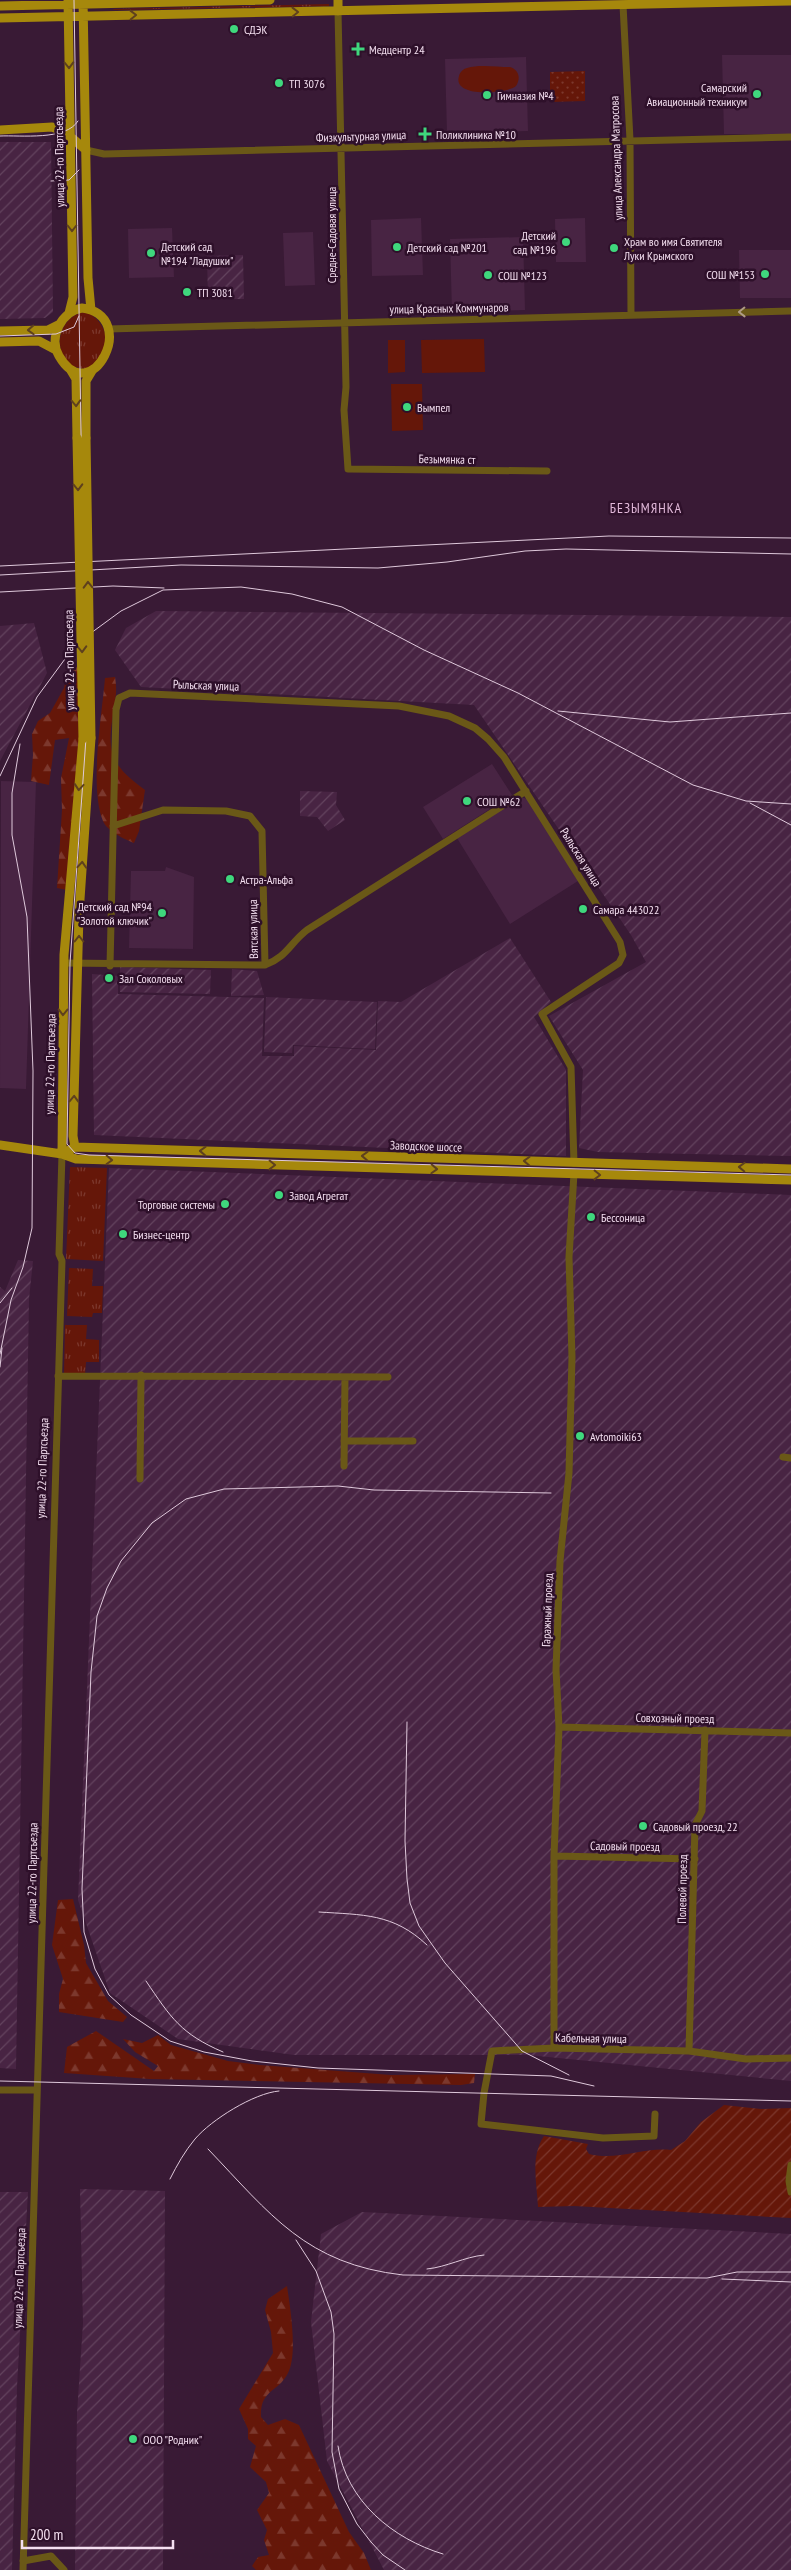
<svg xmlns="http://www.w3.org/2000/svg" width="791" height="2570" font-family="'PT Sans Narrow',sans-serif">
	<defs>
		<pattern id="industrial-furrows" width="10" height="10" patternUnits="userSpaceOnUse" patternTransform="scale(1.25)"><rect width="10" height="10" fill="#482443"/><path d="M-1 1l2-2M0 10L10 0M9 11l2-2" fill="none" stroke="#63435e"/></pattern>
		<pattern id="grass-tufts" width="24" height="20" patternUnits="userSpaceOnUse" patternTransform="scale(1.25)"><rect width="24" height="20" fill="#651709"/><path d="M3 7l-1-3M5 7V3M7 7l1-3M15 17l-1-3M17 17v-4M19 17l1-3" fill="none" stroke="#7c382d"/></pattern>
		<pattern id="forest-firs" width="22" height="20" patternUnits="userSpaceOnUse" patternTransform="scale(1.25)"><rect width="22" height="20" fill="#651709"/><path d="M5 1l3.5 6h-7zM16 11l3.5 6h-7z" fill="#7c382d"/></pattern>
		<pattern id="park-dots" width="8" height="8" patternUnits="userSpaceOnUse" patternTransform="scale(1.25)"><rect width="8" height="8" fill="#651709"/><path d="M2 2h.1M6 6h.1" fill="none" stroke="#7c382d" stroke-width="1.8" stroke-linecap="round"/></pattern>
		<pattern id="garden-furrows" width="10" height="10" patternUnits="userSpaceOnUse" patternTransform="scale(1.25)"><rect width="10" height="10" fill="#651709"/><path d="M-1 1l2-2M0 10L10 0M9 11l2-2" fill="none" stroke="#7c382d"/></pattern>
	</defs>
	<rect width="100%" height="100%" fill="#391a35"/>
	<path fill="#482443" d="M722,55H791V134H724Z
		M526,57L528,131L447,133L445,59Z
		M421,218L423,275L372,276L371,220Z
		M585,218L586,262H556L555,219Z
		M172,228L174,277L129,278L128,229Z
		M313,232L315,285L285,286L283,233Z
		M523,237L525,310L452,312L450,239Z
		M739,250H791V298H740Z
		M492,764L512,795L443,839L423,807Z
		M1,781L36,782L26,1089L0,1088Z
		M520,797L528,799L578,881L510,924L457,838Z
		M166,867L194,877L193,949L129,948L131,871H165Z"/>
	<path fill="url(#industrial-furrows)" d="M0,142H51L53,312L45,318L0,319Z
		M243,255L244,299H208L207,256Z
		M156,611L791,617V1156L598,1152L579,1148L583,1070L549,1016L646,962L631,935L474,705L141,687L115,650L126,628Z
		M34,623L47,673L0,761V626Z
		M300,791L337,792L336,805L345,820L328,831L317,817L300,816Z
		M510,938L551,1002L534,1017L566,1070V1156L94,1135L92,974L118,976V994L264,998L262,1056H294V1046L376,1050L378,1001L401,1002Z
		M120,967L211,970L210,994L120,992Z
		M232,969L257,971L264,995L231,996Z
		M266,997L377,1002L375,1049L293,1045L292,1053L264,1052Z
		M109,1168L791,1195V2081L528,2055H294L178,2039L110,1993L78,1900Z
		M18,1260L33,1261L29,1299L16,2069L0,2068V1287L5,1291Z
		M80,2189L165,2191L163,2570H75L77,2413L83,2323Z
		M0,2192H28L17,2387L12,2570H0Z
		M362,2212L791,2234V2570H384L327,2461L311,2322L321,2234Z"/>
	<path fill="url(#grass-tufts)" d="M329,4V6L113,10L114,9Z
		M86,312C101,318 113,339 102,355C98,360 92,365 88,370C83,368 76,368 72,366C50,351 60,314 86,312Z
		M70,1167L107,1168L103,1261L66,1259Z
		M69,1268L93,1269L92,1286H103L102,1313H93L92,1317L67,1316Z
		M65,1325H87L86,1339L99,1340V1362H86L85,1375H64Z"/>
	<path fill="url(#forest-firs)" d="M78,666L81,732L67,890L57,888L62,810L61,778L69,738L55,740L49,785L31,781L33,755L32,734L38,721L50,713L64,688L67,675Z
		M115,677C117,689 116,696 114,708C107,751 108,763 145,790L139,831L134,843C124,839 107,831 103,821C89,787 102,715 105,678Z
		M73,1899L84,1945L86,1963L108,2001L127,2017L123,2022L59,2012V1994L63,1979L52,1945L58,1900Z
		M96,2031L154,2071L158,2066L135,2052L123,2039L142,2043L158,2035L171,2045L228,2061L260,2065L391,2075L475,2074L474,2083L461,2085L150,2079L64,2073L67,2047Z
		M287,2286C290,2307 298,2354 288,2373C278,2393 260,2389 261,2417L268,2425L285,2419L299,2425L349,2532L364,2553L371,2570H256L252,2566L258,2557L269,2555L264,2540L267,2530L257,2510L269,2493L266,2482L250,2467L256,2446L248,2439V2429L239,2409L273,2353L271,2332L265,2310L268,2299Z"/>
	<path fill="url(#park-dots)" d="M585,71V101L550,102V72Z"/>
	<path fill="url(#garden-furrows)" d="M724,2105L761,2109L791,2108V2218L574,2206L538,2207C537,2183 530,2157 544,2136L588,2144L586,2149L589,2154C617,2161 644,2147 671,2150L685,2141L701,2122Z"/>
	<path fill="#651709" d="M510,67C519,70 521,78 516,86C507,94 452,98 459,76C460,72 463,69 467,68C479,64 497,67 510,67Z
		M484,339L485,372L422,373L421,340Z
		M388,340H405V372L388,373Z
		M391,384H422L423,430L392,431Z"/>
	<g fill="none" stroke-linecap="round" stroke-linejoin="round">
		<path stroke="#6a5817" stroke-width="7" d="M623,5L630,140L631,315
			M338,11L346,387L344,410L348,469L547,471
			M86,150L104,154L791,137
			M108,329L791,311
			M113,826L163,810L226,811L250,816L262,831L265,965
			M64,963L265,965C287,957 290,943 307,930L526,791
			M110,966L116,710L119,698L130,693L399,706L449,716L475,728L488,739L504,757L620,942L623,955L619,963L542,1014L571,1067L574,1163
			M58,1376L388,1377
			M344,1441H413
			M783,1457L791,1458
			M344,1466L345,1377
			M140,1479L141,1375
			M559,1727L791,1733
			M554,1856L695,1859
			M554,2048V1856L559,1727L556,1670L560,1561L569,1473L572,1357L569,1257L574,1173
			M689,2051L695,1825L702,1811L705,1730
			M0,2090H37
			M655,2114L654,2136L603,2138L481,2124L484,2093L492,2051L554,2048L689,2051L746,2059L791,2058
			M791,2165L789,2181L791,2192
			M23,2561L51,2556L64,2570
			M23,2570L62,1261L59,1254L62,1154"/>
		<path stroke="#a6880c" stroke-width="9" d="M68,0L73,297L69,313
			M83,0L88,278L91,310
			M338,0V11
			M0,6L270,0
			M0,18L791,1
			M0,130L52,127L65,132L86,150
			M82,308C141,316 91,411 59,356C48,337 62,311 82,308Z
			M0,331L48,330L60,324
			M0,342L39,341L56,350
			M70,369L76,379L77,438
			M86,438V381L92,371
			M0,1145L62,1154L76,1159L791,1180
			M75,1147L73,1136L79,914L91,738
			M62,1154L75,1147L791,1169
			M62,1154L64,955L83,739"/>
		<path stroke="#dfc9db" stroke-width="1" d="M74,0L86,738L70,963L67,1144L75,1153L89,1155L791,1175
			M0,136C21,135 66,141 78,121
			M51,181L69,180L79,170
			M0,336L56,334L74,327L79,316"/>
		<path stroke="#dfc9db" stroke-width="1" d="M0,566L609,536L791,538
			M0,575L181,565L378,568L447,562L525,551L566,549L791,554
			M0,592L113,586L164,588
			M558,711L670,722L791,713
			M0,776L37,697L76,644L121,611L163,590L241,587L292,594L342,607L424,650L518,693L693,785L746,801L791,804
			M750,803L791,825
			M0,1303L12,1288
			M0,1354L11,1300L23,1267L32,1228L33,1071L27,917L12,835V793L20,744
			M0,1367L2,1348
			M551,1493L374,1490L338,1486L224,1489L186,1499L152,1523L121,1561L107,1588L97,1616L91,1672L82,1889L84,1932L95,1969L109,1995L131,2015L170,2041L204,2052L252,2061L318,2068L551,2076L594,2086
			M407,1722L405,1841L407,1879L410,1903L419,1926L445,1963L522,2051L569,2075
			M319,1912C363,1915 393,1913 427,1945
			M146,1981C171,2018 181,2034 223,2052
			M0,2081L791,2101
			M208,2149C271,2215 306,2264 403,2275L707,2278L737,2272H791
			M170,2179C177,2165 185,2151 195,2139C211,2120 254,2093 279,2091
			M296,2240L316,2271L331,2312L334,2334L332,2452L339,2489L357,2524L371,2542L383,2555L405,2570
			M427,2269C447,2267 464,2257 484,2255
			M722,2279L791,2282
			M338,2446C346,2501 393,2539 443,2554"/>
		<path stroke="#a6880c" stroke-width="9" d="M77,438L83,739
			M86,438L91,738"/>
	</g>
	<defs><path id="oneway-chevron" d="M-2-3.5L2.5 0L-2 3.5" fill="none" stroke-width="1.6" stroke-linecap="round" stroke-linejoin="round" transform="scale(1.25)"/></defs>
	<g stroke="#5e401e">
		<use href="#oneway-chevron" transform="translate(295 12) rotate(-1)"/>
		<use href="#oneway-chevron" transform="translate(133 15) rotate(-1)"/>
		<use href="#oneway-chevron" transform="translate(69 65) rotate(89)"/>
		<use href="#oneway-chevron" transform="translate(72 228) rotate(90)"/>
		<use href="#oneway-chevron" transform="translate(31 330) rotate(178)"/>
		<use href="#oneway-chevron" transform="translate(76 403) rotate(88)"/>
		<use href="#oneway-chevron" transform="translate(78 487) rotate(89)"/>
		<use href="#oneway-chevron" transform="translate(88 585) rotate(-91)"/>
		<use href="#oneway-chevron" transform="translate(82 649) rotate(88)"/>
		<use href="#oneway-chevron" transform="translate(79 787) rotate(95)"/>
		<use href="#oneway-chevron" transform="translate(82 865) rotate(-86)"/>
		<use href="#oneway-chevron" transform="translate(79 939) rotate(-90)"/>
		<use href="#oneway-chevron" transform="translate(63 1012) rotate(91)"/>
		<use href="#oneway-chevron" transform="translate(74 1099) rotate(-88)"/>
		<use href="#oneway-chevron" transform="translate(203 1151) rotate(-178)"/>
		<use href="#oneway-chevron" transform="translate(365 1156) rotate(-178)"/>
		<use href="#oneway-chevron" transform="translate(109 1160) rotate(2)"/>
		<use href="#oneway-chevron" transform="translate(527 1161) rotate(-178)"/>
		<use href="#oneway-chevron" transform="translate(272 1165) rotate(1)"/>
		<use href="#oneway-chevron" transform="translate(742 1167) rotate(-178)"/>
		<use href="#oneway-chevron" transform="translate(434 1169) rotate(2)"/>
		<use href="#oneway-chevron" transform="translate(597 1175) rotate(1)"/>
	</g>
	<use stroke="#af9c84" href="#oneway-chevron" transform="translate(742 312) rotate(179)"/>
	<g fill="#3fd77d" stroke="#2e102a" stroke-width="2">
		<circle cx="234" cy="29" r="5"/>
		<path d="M355.5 41.5h5v5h5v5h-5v5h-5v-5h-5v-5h5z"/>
		<circle cx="279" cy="83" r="5"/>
		<circle cx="757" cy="94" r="5"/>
		<circle cx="487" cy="95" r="5"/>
		<path d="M422.5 126.5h5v5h5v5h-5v5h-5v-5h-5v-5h5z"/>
		<circle cx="566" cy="242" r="5"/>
		<circle cx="397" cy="247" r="5"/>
		<circle cx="614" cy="248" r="5"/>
		<circle cx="151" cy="253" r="5"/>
		<circle cx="765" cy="274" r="5"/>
		<circle cx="488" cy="275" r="5"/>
		<circle cx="187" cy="292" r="5"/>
		<circle cx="407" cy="407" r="5"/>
		<circle cx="467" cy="801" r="5"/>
		<circle cx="230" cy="879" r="5"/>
		<circle cx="583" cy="909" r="5"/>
		<circle cx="162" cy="913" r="5"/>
		<circle cx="109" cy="978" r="5"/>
		<circle cx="279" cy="1195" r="5"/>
		<circle cx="225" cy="1204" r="5"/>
		<circle cx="591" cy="1217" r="5"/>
		<circle cx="123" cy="1234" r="5"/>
		<circle cx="580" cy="1436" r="5"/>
		<circle cx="643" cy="1826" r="5"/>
		<circle cx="133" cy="2439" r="5"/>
	</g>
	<g text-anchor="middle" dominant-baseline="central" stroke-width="5" stroke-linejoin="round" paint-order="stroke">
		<g font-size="12" fill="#f4dff0" stroke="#2e102a" text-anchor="start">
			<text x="244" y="29">СДЭК</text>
			<text x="369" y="49">Медцентр 24</text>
			<text x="289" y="83">ТП 3076</text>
			<text x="747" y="87" text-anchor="end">Самарский<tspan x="747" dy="14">Авиационный техникум</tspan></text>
			<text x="497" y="95">Гимназия №4</text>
			<text x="436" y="134">Поликлиника №10</text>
			<text x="556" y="235" text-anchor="end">Детский<tspan x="556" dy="14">сад №196</tspan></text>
			<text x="624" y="241">Храм во имя Святителя<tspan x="624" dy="14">Луки Крымского</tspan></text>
			<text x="161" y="246">Детский сад<tspan x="161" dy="14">№194 "Ладушки"</tspan></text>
			<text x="407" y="247">Детский сад №201</text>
			<text x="755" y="274" text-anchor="end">СОШ №153</text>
			<text x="498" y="275">СОШ №123</text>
			<text x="197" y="292">ТП 3081</text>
			<text x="417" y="407">Вымпел</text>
			<text x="477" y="801">СОШ №62</text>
			<text x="240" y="879">Астра-Альфа</text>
			<text x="152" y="906" text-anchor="end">Детский сад №94<tspan x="152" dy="14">"Золотой ключик"</tspan></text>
			<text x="593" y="909">Самара 443022</text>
			<text x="119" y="978">Зал Соколовых</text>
			<text x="289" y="1195">Завод Агрегат</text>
			<text x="215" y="1204" text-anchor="end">Торговые системы</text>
			<text x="601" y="1217">Бессоница</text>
			<text x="133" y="1234">Бизнес-центр</text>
			<text x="590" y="1436">Avtomoiki63</text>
			<text x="653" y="1826">Садовый проезд, 22</text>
			<text x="143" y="2439">ООО "Родник"</text>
		</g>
		<g font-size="12" fill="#f4dff0" stroke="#2e102a">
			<text transform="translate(361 136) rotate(-2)">Физкультурная улица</text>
			<text transform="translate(59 157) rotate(-91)">улица 22-го Партсъезда</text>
			<text transform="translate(616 158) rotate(-92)">улица Александра Матросова</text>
			<text transform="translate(331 235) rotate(-90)">Средне-Садовая улица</text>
			<text transform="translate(449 308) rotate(-1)">улица Красных Коммунаров</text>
			<text transform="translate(447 459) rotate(1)">Безымянка ст</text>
			<text transform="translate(69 660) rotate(-91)">улица 22-го Партсъезда</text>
			<text transform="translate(206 685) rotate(2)">Рыльская улица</text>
			<text transform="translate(581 857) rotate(58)">Рыльская улица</text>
			<text transform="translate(253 929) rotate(-91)">Вятская улица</text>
			<text transform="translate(50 1064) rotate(-89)">улица 22-го Партсъезда</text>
			<text transform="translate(426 1146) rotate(2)">Заводское шоссе</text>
			<text transform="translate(42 1468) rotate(-88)">улица 22-го Партсъезда</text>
			<text transform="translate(547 1610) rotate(-88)">Гаражный проезд</text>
			<text transform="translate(675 1718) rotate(1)">Совхозный проезд</text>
			<text transform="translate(625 1846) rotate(1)">Садовый проезд</text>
			<text transform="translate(32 1873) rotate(-89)">улица 22-го Партсъезда</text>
			<text transform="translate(682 1889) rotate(-89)">Полевой проезд</text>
			<text transform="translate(591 2038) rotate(1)">Кабельная улица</text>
			<text transform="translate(19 2278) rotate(-88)">улица 22-го Партсъезда</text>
		</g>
		<g font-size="14" letter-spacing="1" fill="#e1b8d9" stroke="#2e102a">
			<text x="646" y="508">БЕЗЫМЯНКА</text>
		</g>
	</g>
	<path d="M22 2540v8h151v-8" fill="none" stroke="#f4dff0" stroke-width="2.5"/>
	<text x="30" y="2540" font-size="15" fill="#f4dff0" stroke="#2e102a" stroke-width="4" paint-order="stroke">200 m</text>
</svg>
